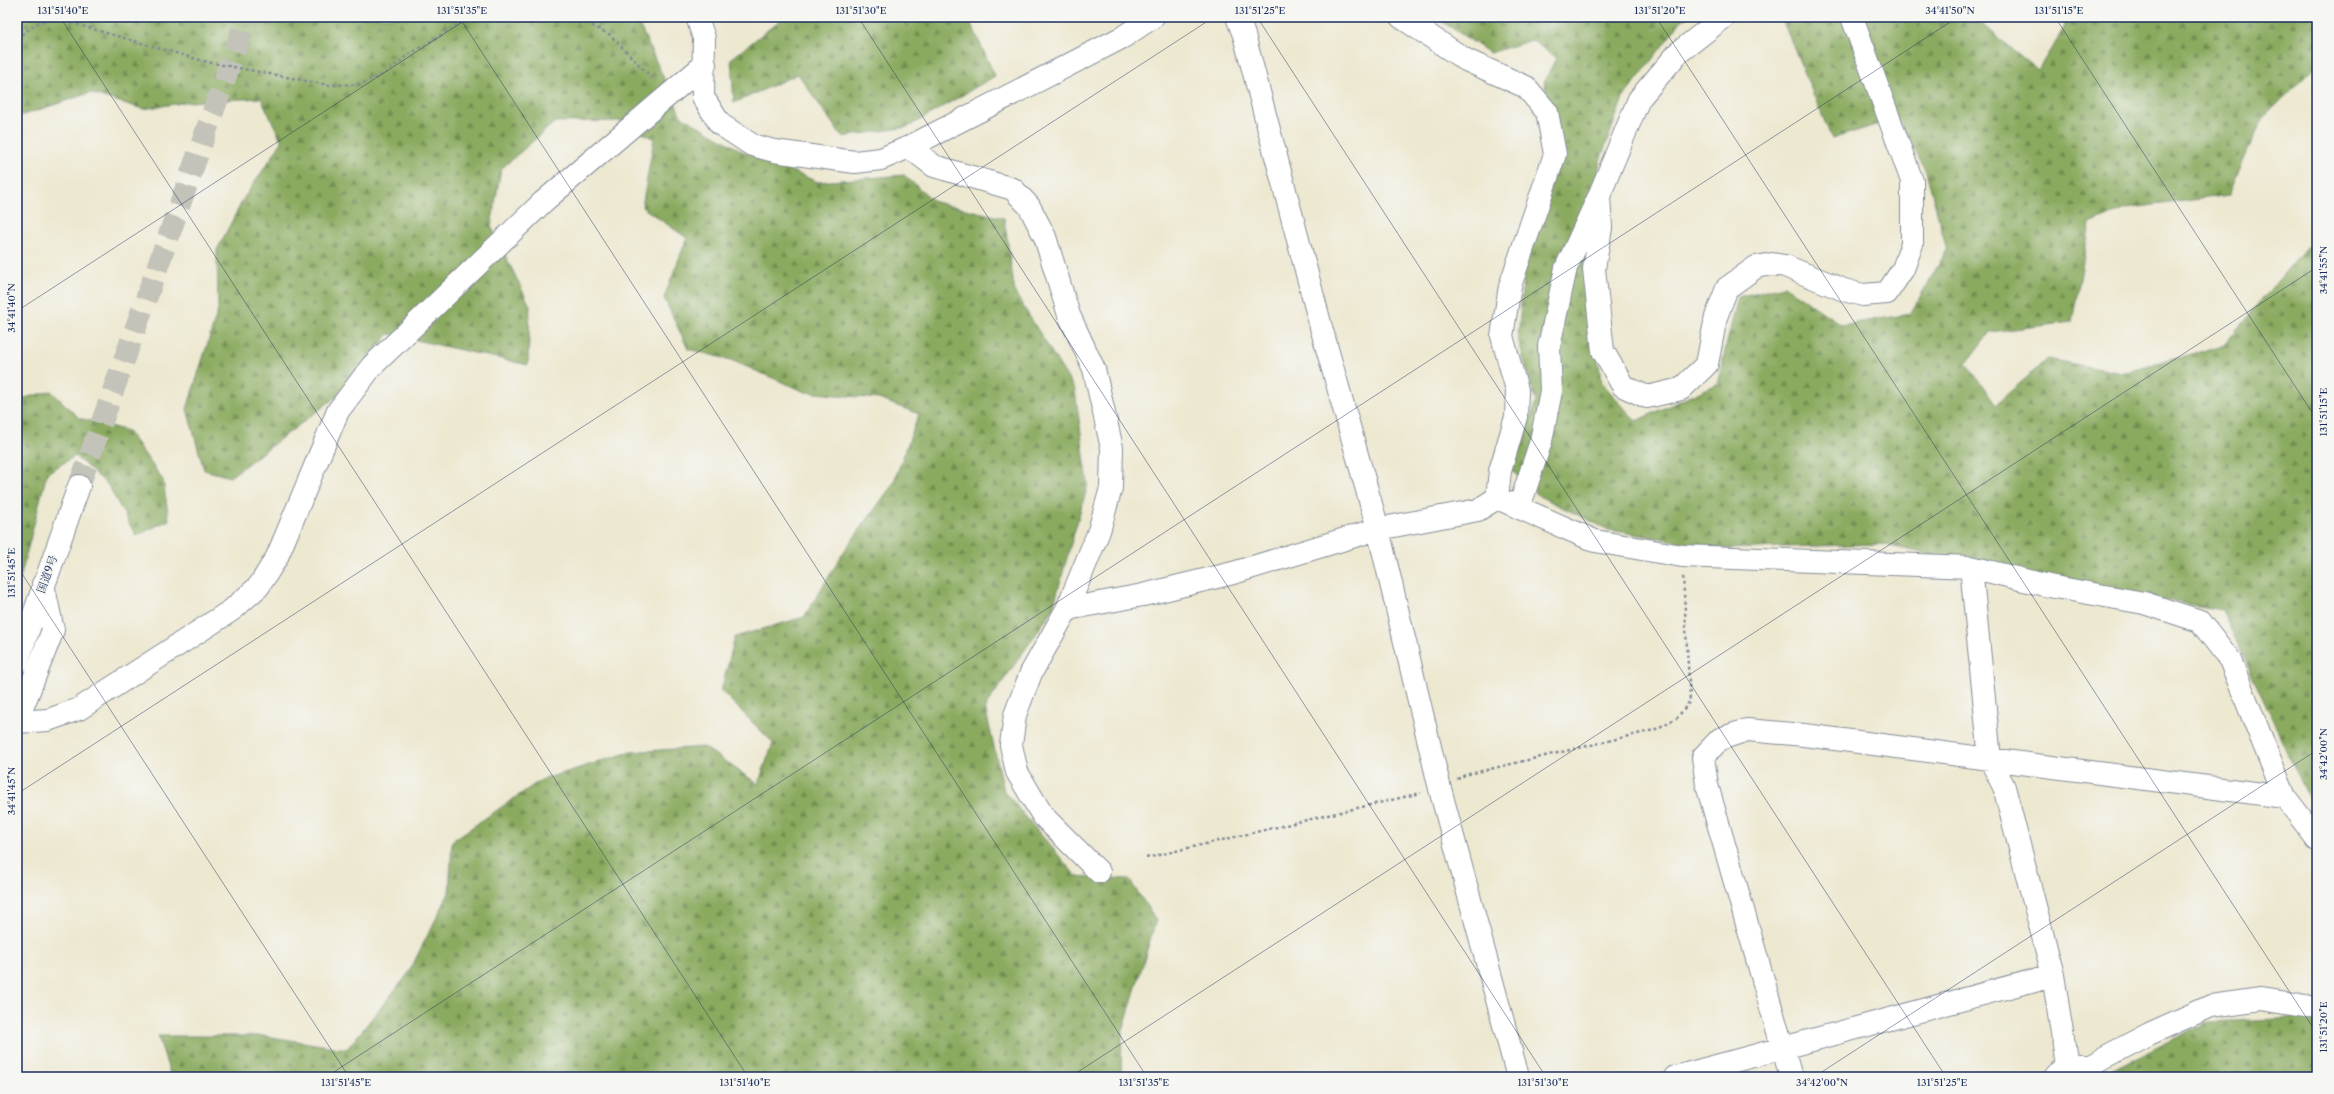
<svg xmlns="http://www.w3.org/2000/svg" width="2334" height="1094" font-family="'Libre Caslon Text','Noto Serif JP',serif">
	<defs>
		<pattern id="forest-firs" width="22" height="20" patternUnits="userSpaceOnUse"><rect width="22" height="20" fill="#8aaa5e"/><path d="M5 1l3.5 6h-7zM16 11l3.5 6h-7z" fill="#708b51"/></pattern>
	</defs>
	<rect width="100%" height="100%" fill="#f6f6f2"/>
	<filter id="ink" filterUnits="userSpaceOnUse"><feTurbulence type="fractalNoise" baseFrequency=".025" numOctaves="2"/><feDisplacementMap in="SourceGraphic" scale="8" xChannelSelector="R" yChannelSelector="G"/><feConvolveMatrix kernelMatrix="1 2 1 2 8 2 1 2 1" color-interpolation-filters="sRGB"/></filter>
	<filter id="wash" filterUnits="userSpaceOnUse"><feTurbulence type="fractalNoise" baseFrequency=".012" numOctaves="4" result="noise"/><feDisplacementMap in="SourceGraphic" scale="16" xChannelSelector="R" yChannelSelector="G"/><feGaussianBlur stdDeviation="0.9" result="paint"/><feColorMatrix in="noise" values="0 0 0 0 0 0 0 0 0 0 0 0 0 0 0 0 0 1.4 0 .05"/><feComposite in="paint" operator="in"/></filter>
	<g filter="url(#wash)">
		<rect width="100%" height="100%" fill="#ede8d0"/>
		<path fill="url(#forest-firs)" stroke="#526c5e" d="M17,17H634L640,26L681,116L744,152L818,182L904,175L935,202L1004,218L1015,293L1075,390L1088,484L1052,611L985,707L1004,791L1076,876L1129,879L1156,920L1122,1034L1121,1077H171L158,1036H265L347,1049L408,974L449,893L452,841L541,780L630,752L704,747L758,784L773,743L721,691L735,637L804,617L845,550L893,484L919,414L879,399L805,392L731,360L688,349L664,298L687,238L642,207L654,139L620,121L555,122L501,169L491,226L530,306L528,365L389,334L336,397L230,477L204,470L187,409L218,310L217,250L244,198L282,142L261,98L188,102L143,109L90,93L17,117Z
			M784,17H968L995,76L908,127L842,137L798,74L734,103L731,59Z
			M1435,17H1688L1682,20L1623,98L1600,161L1583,271L1602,383L1636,421L1717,384L1738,297L1784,286L1842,325L1910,314L1947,250L1926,171L1897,118L1832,139L1781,17H1957L1982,24L2038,70L2064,28L2067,17H2317V65L2261,120L2229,195L2125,209L2090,224L2072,322L1990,332L1966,363L1996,404L2048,359L2123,373L2224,345L2306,247H2317V595L2313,598L2317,602V809L2310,801L2222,610L2076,585L1880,544L1724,549L1609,530L1539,496L1512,471L1536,402L1518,339L1524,268L1562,149L1544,82L1556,58L1532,40L1490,53Z
			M51,391L79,418L128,431L163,480L169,520L136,536L108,485L75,456L47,473L17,591V400Z
			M2302,1018L2317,1019V1077H2097L2207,1022Z"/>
	</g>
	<g filter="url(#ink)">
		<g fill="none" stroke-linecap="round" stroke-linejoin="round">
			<path stroke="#c3c3b9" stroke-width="22" stroke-dasharray="22 11" stroke-linecap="butt" d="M79,486L247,17"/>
			<defs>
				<path id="minor" d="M697,17L704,38L703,97L720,124L752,145L774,151L855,162L881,159L909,147L1123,37L1153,17
					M1237,17L1244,35L1321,327L1378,529L1440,789L1518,1077
					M1401,17L1466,60L1526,87L1547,112L1555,154L1510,286L1502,336L1517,390L1516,417L1500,471L1497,498
					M909,147L934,166L1013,189L1029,206L1045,237L1069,315L1094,369L1112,448L1111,488L1099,531L1067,609L1031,673L1015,715L1011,745L1017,772L1043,816L1099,872
					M1599,196L1601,228L1594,269L1603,351L1623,386L1647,397L1681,389L1707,364L1716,317L1727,288L1756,267L1772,264L1785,266L1844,290L1863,295L1887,293L1903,269L1912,244V181L1852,17
					M1497,498L1595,541L1682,556L1971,567L2049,586L2144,603L2200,621L2230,660L2285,797L2317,839
					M1519,508L1541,441L1551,391L1549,346L1566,268L1599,196L1639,99L1678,53L1724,17
					M1971,567L1990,759L2004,787L2053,975L2067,1065
					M1067,609L1143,595L1233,573L1378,529L1478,510L1497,498
					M17,721L53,630L43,584
					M17,722L48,720L79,709L232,610L259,586L277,557L338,411L372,366L543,202L705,64
					M1675,1077L2053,975
					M1791,1077L1707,785L1703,757L1720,739L1747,730L1804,735L2285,797
					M2056,1077L2067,1065H2090L2149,1034L2211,1006L2261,999L2317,1008"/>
				<path id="highway" d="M17,662L79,486"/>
			</defs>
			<use href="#minor" stroke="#848c97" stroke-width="24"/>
			<use href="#highway" stroke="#848c97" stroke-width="24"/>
			<path stroke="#848c97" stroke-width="2.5" stroke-dasharray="3 3" stroke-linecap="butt" d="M576,17L610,35L655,81
				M17,38L39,22L58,19L207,62L328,85L361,84L384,74L408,55L470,17
				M1457,779L1465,775L1654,730L1677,718L1690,701L1683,575
				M1146,858L1421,793"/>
			<use href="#minor" stroke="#fff" stroke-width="22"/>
			<use href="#highway" stroke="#fff" stroke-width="22"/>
		</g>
	</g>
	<path fill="none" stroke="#1b2f5e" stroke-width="1" stroke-opacity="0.45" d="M60,17L748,1077M459,17L1147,1077M858,17L1546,1077M1257,17L1946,1077M1656,17L2317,1034M2055,17L2317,420M17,311L470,17M17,566L349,1077M17,794L1214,17M326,1077L1958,17M1070,1077L2317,267M1814,1077L2317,750"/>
	<g text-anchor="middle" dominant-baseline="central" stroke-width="3.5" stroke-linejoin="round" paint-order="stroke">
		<g font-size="11" fill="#1b2f5e" stroke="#f6f6f2">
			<text transform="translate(47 574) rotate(-70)">国道9号</text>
		</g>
	</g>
	<rect width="2334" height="1094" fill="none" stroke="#f6f6f2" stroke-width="44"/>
	<rect x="22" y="22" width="2290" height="1050" fill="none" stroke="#1b2f5e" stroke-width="1.5"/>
	<g font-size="10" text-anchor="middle" fill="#1b2f5e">
		<text x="63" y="14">131°51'40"E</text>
		<text x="462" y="14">131°51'35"E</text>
		<text x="861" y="14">131°51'30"E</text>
		<text x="1260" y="14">131°51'25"E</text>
		<text x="1660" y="14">131°51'20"E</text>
		<text x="1950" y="14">34°41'50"N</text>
		<text x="2059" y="14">131°51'15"E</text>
		<text transform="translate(2323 270) rotate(-90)" y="4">34°41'55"N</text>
		<text transform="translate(11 308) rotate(-90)" y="4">34°41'40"N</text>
		<text transform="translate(2323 412) rotate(-90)" y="4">131°51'15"E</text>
		<text transform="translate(11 573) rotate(-90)" y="4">131°51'45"E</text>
		<text transform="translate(2323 754) rotate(-90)" y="4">34°42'00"N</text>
		<text transform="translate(11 791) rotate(-90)" y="4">34°41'45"N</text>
		<text transform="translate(2323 1027) rotate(-90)" y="4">131°51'20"E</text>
		<text x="346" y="1086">131°51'45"E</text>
		<text x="745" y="1086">131°51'40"E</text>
		<text x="1144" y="1086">131°51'35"E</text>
		<text x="1543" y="1086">131°51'30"E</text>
		<text x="1822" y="1086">34°42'00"N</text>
		<text x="1942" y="1086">131°51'25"E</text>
	</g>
</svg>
